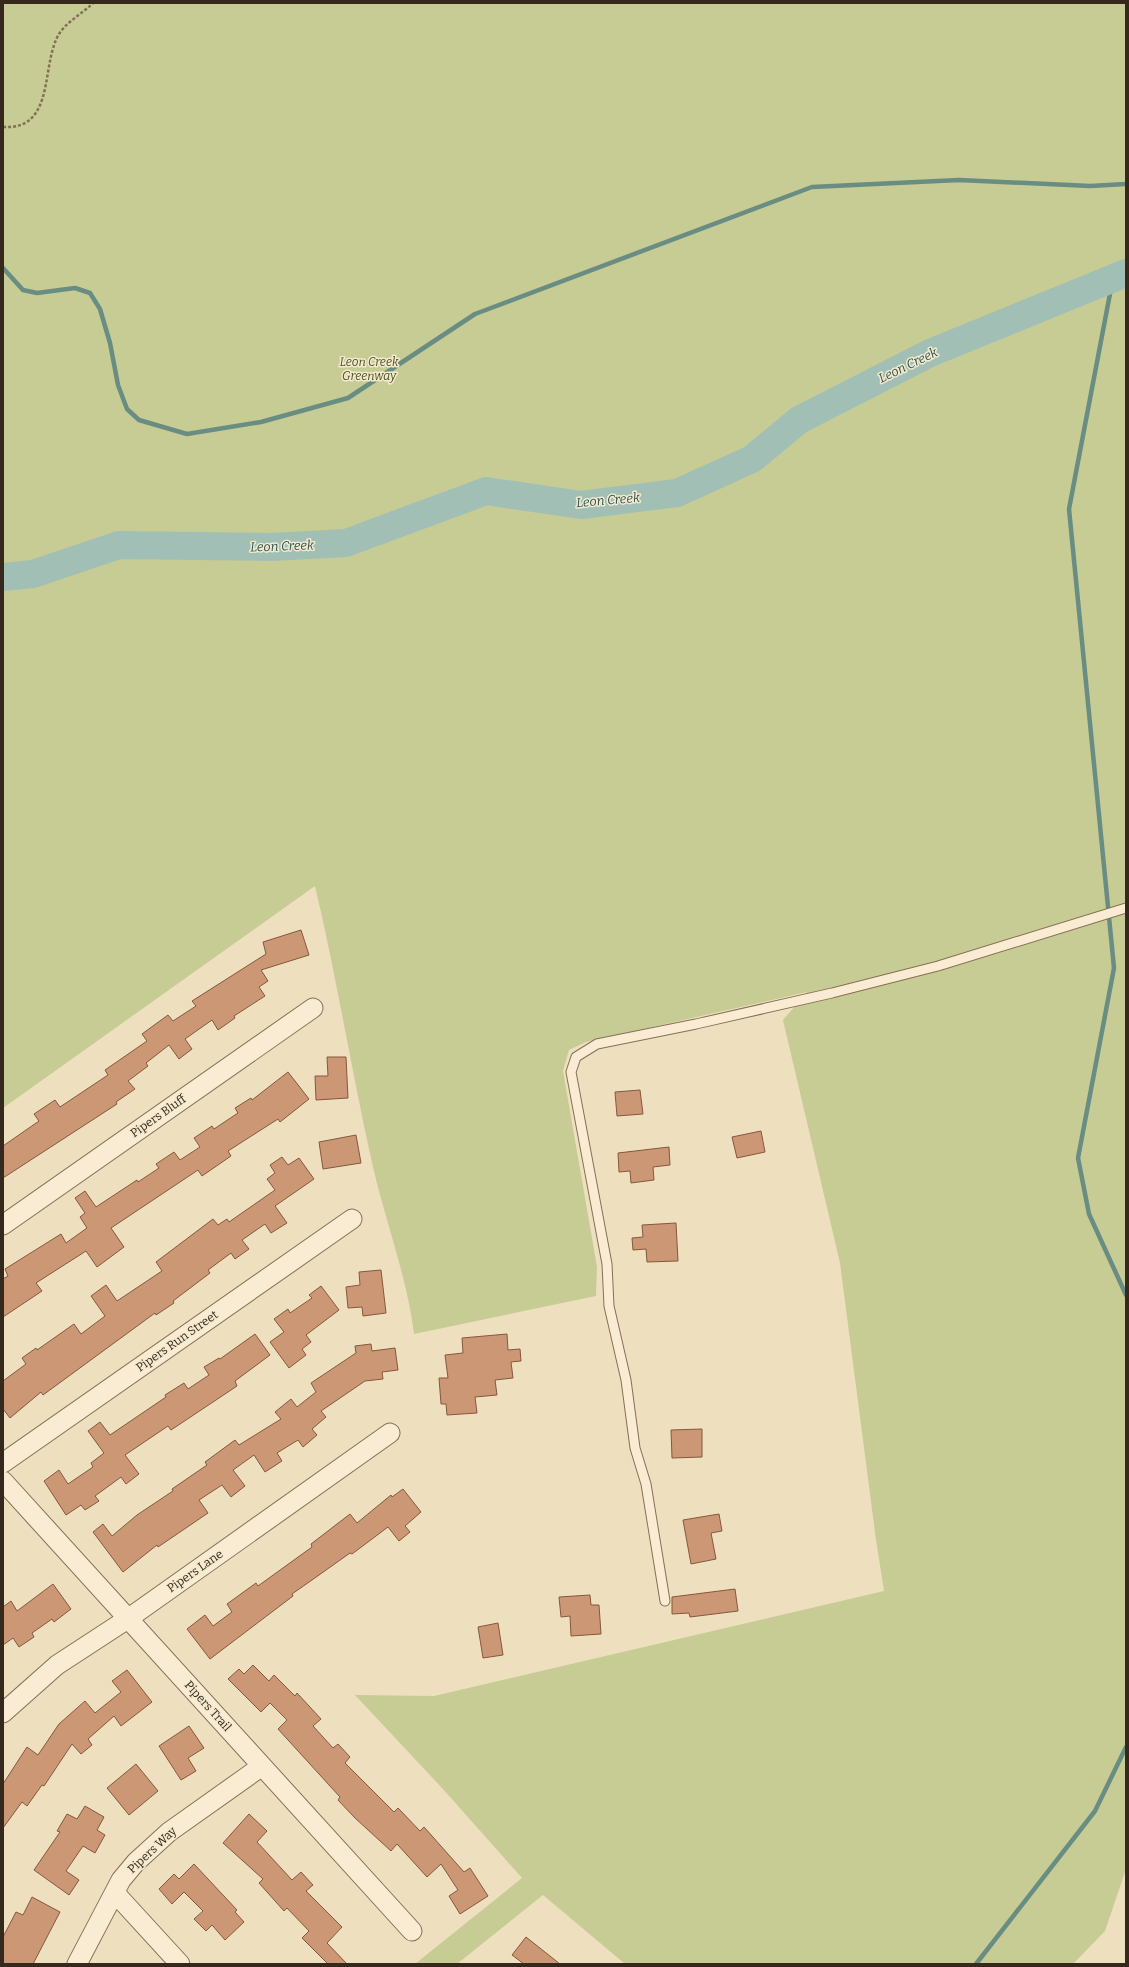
<svg xmlns="http://www.w3.org/2000/svg" width="1129" height="1967" font-family="Bitter,serif">
	<rect width="100%" height="100%" fill="#eedfbf"/>
	<path fill="#c6cc93" d="M3,3H1126V1869L1105,1931L1073,1964H625L543,1895L457,1964H415L522,1878L442,1788L355,1695L434,1696L884,1591L876,1540L840,1263L783,1020L807,992L586,1042L569,1050L563,1071L597,1267L596,1296L414,1334C407,1277 386,1223 373,1167C352,1074 337,979 315,886L3,1108Z"/>
	<g fill="none" stroke-linecap="round" stroke-linejoin="round">
		<path stroke="#698d83" stroke-width="4.5" d="M3,268L23,290L37,293L75,288L90,293L100,309L110,343L118,385L127,409L139,420L187,434L261,422L348,398L475,314L812,187L959,180L1090,186L1126,184
			M1113,278L1069,509L1114,968L1078,1158L1089,1214L1126,1295
			M976,1964L1095,1811L1126,1747"/>
		<path stroke="#a2bfb6" stroke-width="28" d="M3,577L33,574L119,545L272,547L346,543L486,491L581,505L677,493L752,459L799,420L930,353L1126,273"/>
	</g>
	<path fill="#cc9774" stroke="#85583d" d="M301,930L309,955L261,970L268,981L259,987L265,996L234,1016L235,1018L218,1030L212,1020L185,1039L192,1049L179,1059L169,1045L146,1063L148,1066L128,1081L135,1089L116,1102L117,1104L3,1178V1146L39,1121L34,1114L55,1100L60,1107L108,1075L105,1070L147,1041L142,1034L168,1015L173,1021L196,1006L192,1001L266,954L263,942Z
		M327,1057H346L348,1098L316,1100L315,1076H328Z
		M288,1072L309,1099L280,1122L278,1119L228,1151L231,1156L202,1176L198,1170L111,1228L124,1247L97,1267L86,1251L36,1283L42,1291L3,1317V1279L8,1276L5,1269L61,1234L66,1243L87,1228L80,1217L85,1213L75,1198L85,1191L96,1207L137,1180L138,1182L159,1168L156,1164L174,1152L180,1160L200,1147L194,1138L212,1126L214,1129L238,1113L235,1108L251,1098L252,1100Z
		M640,1090L643,1114L617,1116L615,1092Z
		M761,1131L765,1152L737,1158L732,1137Z
		M356,1135L361,1163L323,1169L319,1142Z
		M669,1147L670,1165L653,1167L654,1180L631,1183L630,1171L619,1172L618,1153Z
		M282,1157L288,1165L299,1158L314,1179L275,1206L287,1223L271,1233L265,1224L242,1240L249,1249L235,1259L231,1253L208,1270L210,1273L173,1301L174,1303L156,1315L155,1313L43,1395L41,1392L10,1418L3,1409V1381L26,1364L22,1358L36,1348L37,1350L74,1324L81,1334L105,1316L91,1296L106,1285L117,1301L162,1271L156,1262L213,1219L218,1225L227,1219L229,1222L275,1190L267,1179L275,1173L270,1165Z
		M676,1223L678,1261L647,1262L646,1249L633,1250L632,1238L643,1237L642,1225Z
		M381,1270L386,1313L363,1316L362,1307L348,1308L346,1287L360,1285L359,1272Z
		M321,1286L339,1310L306,1335L311,1342L302,1349L306,1355L289,1368L270,1342L284,1332L274,1319L288,1309L290,1313L312,1298L309,1295Z
		M255,1334L270,1355L235,1381L237,1386L171,1430L168,1426L125,1455L139,1474L126,1484L121,1477L95,1496L99,1501L85,1510L81,1505L66,1515L44,1481L59,1470L68,1484L93,1467L91,1463L104,1453L88,1431L100,1422L110,1435L166,1397L165,1395L184,1383L188,1389L209,1375L204,1367L219,1358L220,1359Z
		M507,1334L508,1350L520,1349L521,1361L511,1362L513,1378L495,1380L497,1395L475,1397L477,1413L447,1415L446,1404H441L439,1378H448L445,1355L463,1353L462,1338Z
		M371,1344L372,1351L395,1348L398,1370L382,1372L383,1379L365,1381L321,1411L326,1417L312,1429L317,1435L303,1447L298,1440L277,1453L282,1461L265,1472L254,1455L233,1470L245,1486L231,1497L222,1485L199,1500L208,1513L158,1547L157,1545L123,1572L93,1532L103,1524L112,1536L137,1515L173,1491L172,1489L207,1465L205,1462L235,1440L239,1445L281,1419L275,1412L291,1399L297,1407L316,1392L311,1383L356,1353L355,1346Z
		M702,1429V1457L672,1458L671,1430Z
		M403,1489L421,1512L405,1526L410,1532L399,1541L388,1527L352,1554L350,1553L312,1580L292,1594L293,1596L210,1659L187,1629L205,1615L213,1626L232,1612L227,1604L256,1583L258,1586L312,1547L311,1544L350,1514L357,1523L391,1495L392,1497Z
		M719,1514L722,1531L711,1533L716,1559L691,1564L683,1520Z
		M53,1584L71,1609L54,1622L52,1619L32,1633L34,1637L19,1647L13,1638L3,1645V1607L11,1601L17,1611Z
		M735,1589L738,1611L690,1617L689,1613L672,1614V1597Z
		M590,1595L591,1605H599L601,1634L571,1636L570,1616L561,1617L559,1597Z
		M498,1623L503,1655L483,1658L478,1627Z
		M253,1665L269,1681L274,1675L295,1696L297,1693L321,1719L313,1726L333,1748L338,1744L350,1757L345,1763L394,1812L398,1808L420,1831L424,1827L464,1872L470,1868L488,1896L460,1914L449,1896L458,1890L441,1864L427,1877L397,1844L391,1851L355,1818L338,1800L340,1797L278,1729L287,1720L270,1703L261,1712L228,1679L239,1669L244,1674Z
		M127,1670L152,1702L121,1726L114,1716L88,1739L92,1745L81,1754L72,1744L44,1786L42,1785L27,1806L22,1802L3,1828V1784L27,1747L38,1755L59,1724L85,1701L95,1713L121,1692L112,1681Z
		M189,1726L204,1748L188,1758L196,1771L181,1780L159,1746Z
		M136,1764L158,1791L129,1815L107,1788Z
		M85,1806L104,1817L97,1830L105,1835L95,1853L83,1846L66,1871L79,1880L69,1895L34,1870L60,1832L57,1831L67,1814L77,1819Z
		M249,1814L267,1831L257,1842L292,1880L301,1872L313,1885L306,1891L342,1927L327,1943L347,1964H328L302,1938L309,1931L287,1908L284,1911L259,1883L263,1879L223,1843Z
		M194,1864L237,1910L235,1912L244,1922L225,1940L212,1925L206,1931L194,1919L203,1911L184,1892L172,1904L159,1889L174,1874L179,1879Z
		M32,1897L60,1912L33,1964H3V1937L16,1912L23,1915Z
		M526,1937L560,1964H524L512,1955Z"/>
	<g fill="none" stroke-linecap="round" stroke-linejoin="round">
		<defs>
			<path id="lane" d="M665,1601L646,1484L635,1448L626,1380L609,1306L607,1264L571,1072L576,1057L597,1044L696,1024L832,993L938,966L1126,908"/>
			<path id="street" d="M3,1225L313,1008
				M3,1463L352,1219
				M3,1481L412,1931
				M3,1713L57,1665L129,1618L390,1433
				M115,1893L180,1964
				M77,1964L121,1880L136,1862L169,1832L262,1766"/>
		</defs>
		<use href="#lane" stroke="#866f57" stroke-width="11"/>
		<use href="#street" stroke="#866f57" stroke-width="21"/>
		<path stroke="#866f57" stroke-width="2.5" stroke-dasharray="3 2" stroke-linecap="butt" d="M3,127C53,130 42,72 56,40C62,24 81,15 93,3"/>
		<use href="#lane" stroke="#f9ecd2" stroke-width="9"/>
		<use href="#street" stroke="#f9ecd2" stroke-width="19"/>
	</g>
	<g text-anchor="middle" dominant-baseline="central" stroke-width="3" stroke-linejoin="round" paint-order="stroke">
		<g font-size="12" font-style="italic" fill="#475222" stroke="#f5e9ce">
			<text x="369" y="362">Leon Creek<tspan x="369" dy="14">Greenway</tspan></text>
		</g>
		<g font-size="12" fill="#35281c" stroke="#f5e9ce">
			<text transform="translate(158 1116) rotate(-35)">Pipers Bluff</text>
			<text transform="translate(177 1341) rotate(-35)">Pipers Run Street</text>
			<text transform="translate(195 1571) rotate(-35)">Pipers Lane</text>
			<text transform="translate(208 1706) rotate(48)">Pipers Trail</text>
			<text transform="translate(152 1850) rotate(-43)">Pipers Way</text>
		</g>
		<g font-size="13" font-style="italic" fill="#2b5552" stroke="#f5e9ce">
			<text transform="translate(908 365) rotate(-26)">Leon Creek</text>
			<text transform="translate(608 500) rotate(-5)">Leon Creek</text>
			<text transform="translate(282 546) rotate(-2)">Leon Creek</text>
		</g>
	</g>
	<rect width="1129" height="1967" fill="none" stroke="#35281c" stroke-width="8"/>
</svg>
